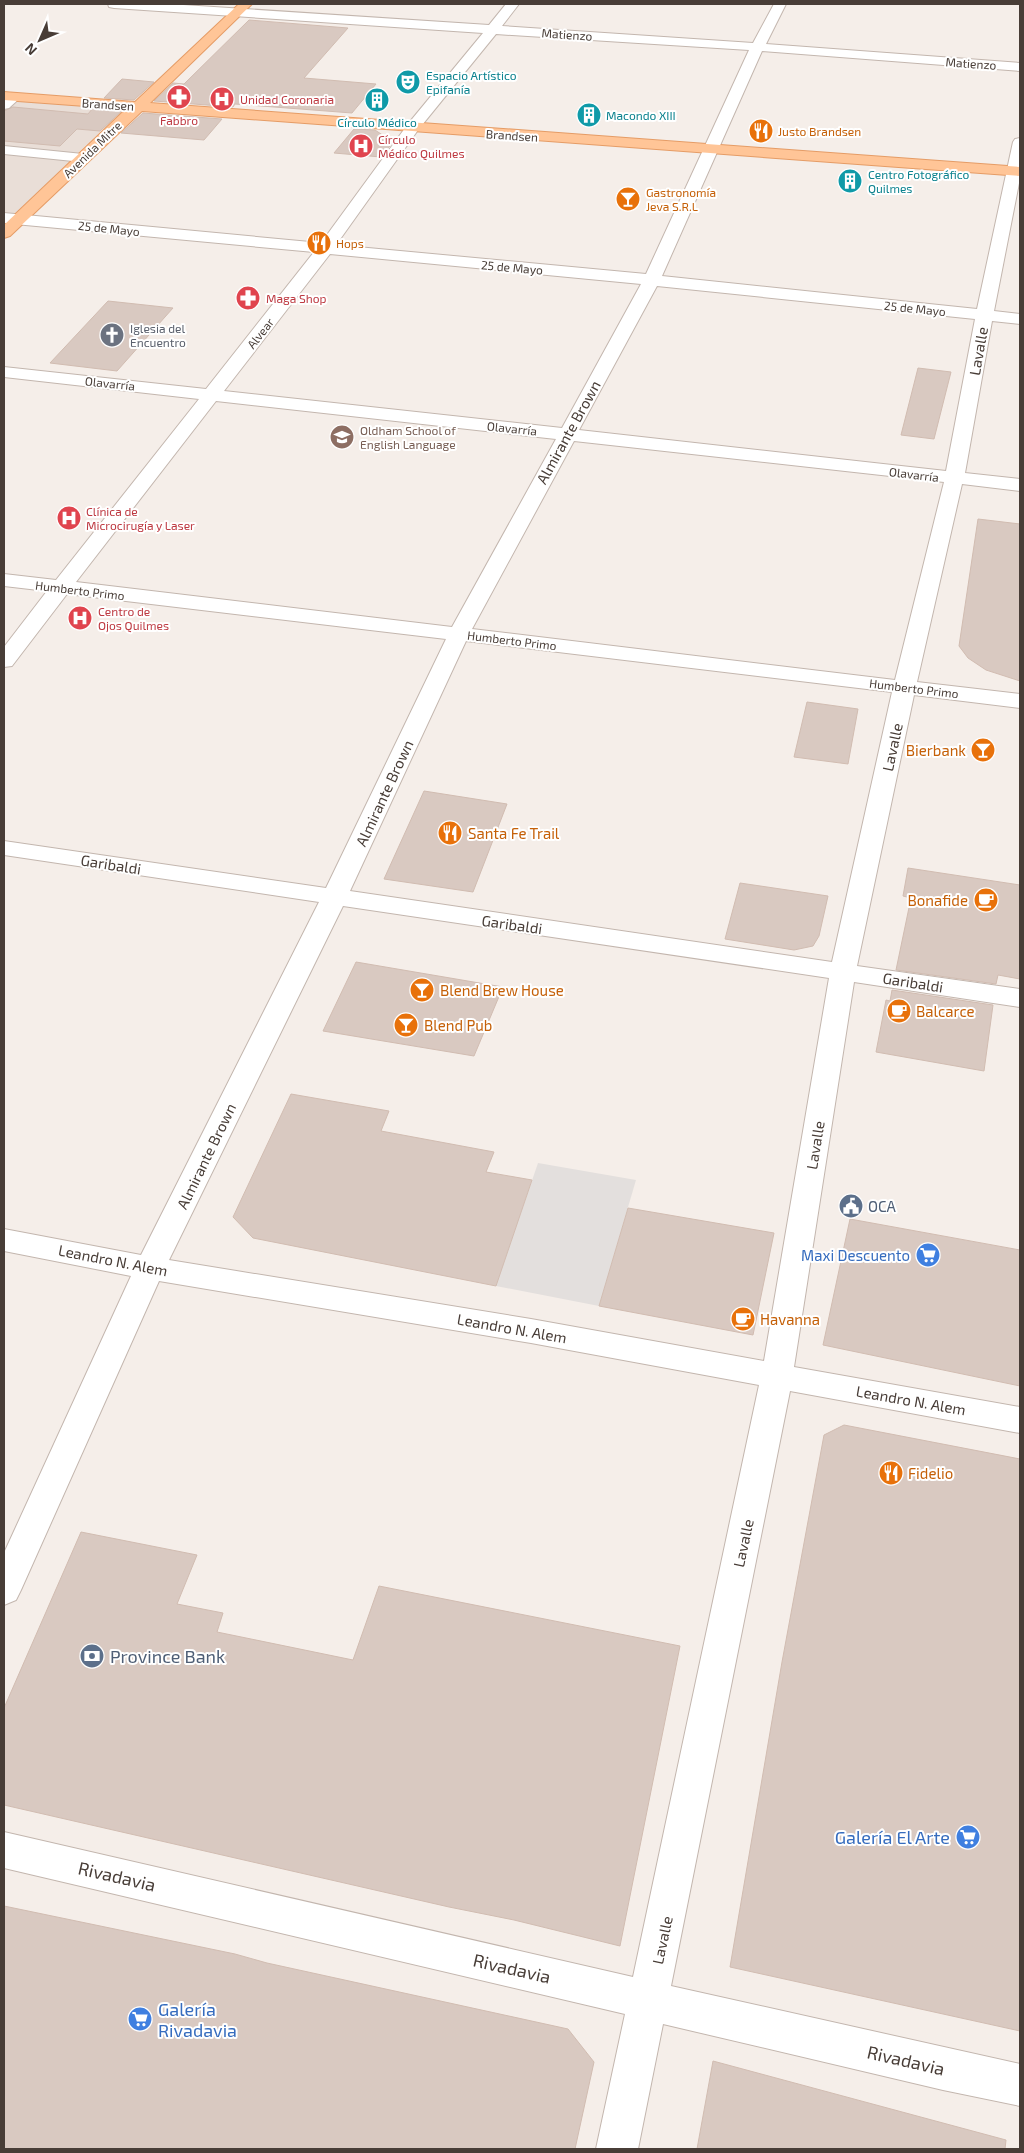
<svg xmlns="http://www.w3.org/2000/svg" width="1024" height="2153" font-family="'Exo 2',sans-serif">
	<rect width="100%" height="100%" fill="#f5eee9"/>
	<path fill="#e9ded7" d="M4,99L125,108L4,224Z"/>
	<path fill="#e3dfdd" d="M538,1163L636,1180L599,1306L496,1286Z"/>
	<path fill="#d9c9c1" stroke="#d1bcb1" d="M249,20L348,28L304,78L376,84L352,113L235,104L233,107L154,101L173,83L184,84Z
		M122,79L154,82L134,100L104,98Z
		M13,107L88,114L93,108L122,111L100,131L77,129L60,146L4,141V111Z
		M143,113L222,119L204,140L121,133Z
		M354,129L375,130L393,142L381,157L334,153Z
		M108,301L173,308L117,371L50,363Z
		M918,368L951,372L934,439L901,435Z
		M978,519L1020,524V681L986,670L968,658L959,646Z
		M807,702L858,709L848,764L794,757Z
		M424,791L507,804L473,892L384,879Z
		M908,868L1020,885V979L998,975L996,984L896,970L911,898L903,896Z
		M740,883L828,896L819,936L813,946L794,950L725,939Z
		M356,962L503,987L474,1056L323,1031Z
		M892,990L993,1005L984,1071L876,1052L886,1000L890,1001Z
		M291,1094L389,1111L381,1131L494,1152L486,1172L532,1180L496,1286L253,1238L233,1217Z
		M628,1208L774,1233L753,1335L599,1306Z
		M850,1219L1020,1250V1386L823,1345Z
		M844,1425L1020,1459V2031L730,1967L782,1662L824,1435Z
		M81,1532L197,1555L177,1604L223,1613L217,1632L353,1660L379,1586L680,1646L620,1946L514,1920L449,1907L4,1805V1708Z
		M4,1906L235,1954L267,1963L568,2029L594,2062L575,2149H4Z
		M713,2061L1006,2140L1005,2149H697Z"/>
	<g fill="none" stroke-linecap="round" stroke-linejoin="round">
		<defs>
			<path id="minor" d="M108,4H168L489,25L506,4H519L502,26L753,43L774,4H786L766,44L1020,63V71L762,51L662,276L977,309L1013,142L1015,139L1020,138V178L994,311L1020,314V324L992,321L965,473L1020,479V491L962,484L917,682L1020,694V708L914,695L857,966L1020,989V1007L854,982L794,1367L1020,1407V1433L790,1391L671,1986L1020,2064V2106L943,2090L663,2024L638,2149H596L625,2014L4,1868V1832L633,1977L759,1385L531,1343L159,1281L21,1590L16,1600L4,1605V1553L131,1276L4,1251V1229L141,1255L319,902L4,855V841L326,888L446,639L67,594L12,666L4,667V647L47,591L4,586V574L56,580L199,399L4,377V367L206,389L314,252L4,223V213L321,243L408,124L483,33L114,8L109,7ZM496,34L749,50L646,274L336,245L418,130ZM330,254L641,284L562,428L224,391ZM657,286L975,319L946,471L579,430ZM216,401L556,439L452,627L76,582ZM574,441L944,482L895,680L472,629ZM466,641L892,692L832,962L350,891ZM343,906L829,978L764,1361L531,1319L169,1260Z
				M14,93L21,97L9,108L4,109V98Z
				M4,146L83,154L88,155L90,158L88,161L83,162L4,154Z"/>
			<path id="major" d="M239,4H252L150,103L1020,167V176L142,111L10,236L4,238V225L126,109L4,100V92L135,102Z"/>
		</defs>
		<use href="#minor" stroke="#c3b6ae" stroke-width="2"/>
		<use href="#major" stroke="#e59c66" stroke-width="2"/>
		<use href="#minor" fill="#fff" fill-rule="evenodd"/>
		<use href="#major" fill="#ffc597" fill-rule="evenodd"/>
	</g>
	<defs>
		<symbol id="theatre-disc" viewBox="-11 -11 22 22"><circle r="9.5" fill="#0f9aa8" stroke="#fff"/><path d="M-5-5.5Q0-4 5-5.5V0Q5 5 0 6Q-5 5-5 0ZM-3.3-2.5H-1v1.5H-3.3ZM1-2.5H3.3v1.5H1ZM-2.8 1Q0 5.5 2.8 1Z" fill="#fff"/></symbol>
		<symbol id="pharmacy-disc" viewBox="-11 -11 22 22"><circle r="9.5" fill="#e0444e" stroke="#fff"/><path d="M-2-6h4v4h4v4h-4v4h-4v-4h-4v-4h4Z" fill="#fff"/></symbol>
		<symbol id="hospital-disc" viewBox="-11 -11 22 22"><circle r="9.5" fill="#e0444e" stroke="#fff"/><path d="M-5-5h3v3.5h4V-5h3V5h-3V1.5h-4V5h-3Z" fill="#fff"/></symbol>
		<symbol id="building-disc" viewBox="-11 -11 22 22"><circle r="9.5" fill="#0f9aa8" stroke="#fff"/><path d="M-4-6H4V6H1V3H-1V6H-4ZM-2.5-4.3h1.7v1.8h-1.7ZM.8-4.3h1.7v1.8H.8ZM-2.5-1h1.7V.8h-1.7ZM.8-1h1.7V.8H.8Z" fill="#fff"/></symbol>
		<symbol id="restaurant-disc" viewBox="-11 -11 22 22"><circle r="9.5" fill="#e8710a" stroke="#fff"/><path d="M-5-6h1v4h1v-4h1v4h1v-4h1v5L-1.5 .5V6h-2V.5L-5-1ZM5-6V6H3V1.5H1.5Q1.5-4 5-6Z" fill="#fff"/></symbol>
		<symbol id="bar-disc" viewBox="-11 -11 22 22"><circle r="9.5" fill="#e8710a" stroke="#fff"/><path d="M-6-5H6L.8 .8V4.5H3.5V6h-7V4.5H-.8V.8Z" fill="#fff"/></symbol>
		<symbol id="church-disc" viewBox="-11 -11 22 22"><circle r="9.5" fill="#6b7280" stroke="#fff"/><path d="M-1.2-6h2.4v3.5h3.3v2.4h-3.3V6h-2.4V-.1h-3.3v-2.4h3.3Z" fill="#fff"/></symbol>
		<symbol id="school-disc" viewBox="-11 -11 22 22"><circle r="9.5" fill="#8d6e63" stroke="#fff"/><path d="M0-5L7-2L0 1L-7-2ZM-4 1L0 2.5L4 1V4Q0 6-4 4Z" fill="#fff"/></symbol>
		<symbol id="cafe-disc" viewBox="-11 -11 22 22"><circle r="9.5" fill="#e8710a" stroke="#fff"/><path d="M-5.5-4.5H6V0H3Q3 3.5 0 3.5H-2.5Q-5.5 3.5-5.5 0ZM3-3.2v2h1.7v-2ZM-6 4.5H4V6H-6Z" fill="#fff"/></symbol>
		<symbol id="civic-disc" viewBox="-11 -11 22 22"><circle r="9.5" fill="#5c6f8a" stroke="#fff"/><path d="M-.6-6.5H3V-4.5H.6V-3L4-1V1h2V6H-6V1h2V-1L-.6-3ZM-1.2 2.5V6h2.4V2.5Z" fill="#fff"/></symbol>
		<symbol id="supermarket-disc" viewBox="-11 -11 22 22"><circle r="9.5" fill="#3f7fe0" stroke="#fff"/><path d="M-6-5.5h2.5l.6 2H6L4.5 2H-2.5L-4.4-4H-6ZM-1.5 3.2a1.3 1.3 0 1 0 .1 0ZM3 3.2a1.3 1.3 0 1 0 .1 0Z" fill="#fff"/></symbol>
		<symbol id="bank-disc" viewBox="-11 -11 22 22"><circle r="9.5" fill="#5c6f8a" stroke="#fff"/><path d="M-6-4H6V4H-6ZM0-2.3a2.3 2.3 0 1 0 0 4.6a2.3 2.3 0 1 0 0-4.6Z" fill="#fff"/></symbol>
	</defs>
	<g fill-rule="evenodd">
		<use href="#theatre-disc" x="394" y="68" width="28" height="28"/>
		<use href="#pharmacy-disc" x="165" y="83" width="28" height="28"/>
		<use href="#hospital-disc" x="208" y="85" width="28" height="28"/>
		<use href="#building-disc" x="363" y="86" width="28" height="28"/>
		<use href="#building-disc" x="575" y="101" width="28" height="28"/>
		<use href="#restaurant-disc" x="747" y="117" width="28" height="28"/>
		<use href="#hospital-disc" x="347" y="132" width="28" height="28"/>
		<use href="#building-disc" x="836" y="167" width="28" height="28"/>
		<use href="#bar-disc" x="614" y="185" width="28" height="28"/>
		<use href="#restaurant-disc" x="305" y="229" width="28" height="28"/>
		<use href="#pharmacy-disc" x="234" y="284" width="28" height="28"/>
		<use href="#church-disc" x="98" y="321" width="28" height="28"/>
		<use href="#school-disc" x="328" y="423" width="28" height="28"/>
		<use href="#hospital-disc" x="55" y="504" width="28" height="28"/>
		<use href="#hospital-disc" x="66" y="604" width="28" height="28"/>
		<use href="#bar-disc" x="969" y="736" width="28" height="28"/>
		<use href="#restaurant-disc" x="436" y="819" width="28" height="28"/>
		<use href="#cafe-disc" x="972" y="886" width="28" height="28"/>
		<use href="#bar-disc" x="408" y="976" width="28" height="28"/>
		<use href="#cafe-disc" x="885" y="997" width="28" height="28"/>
		<use href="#bar-disc" x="392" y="1011" width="28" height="28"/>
		<use href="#civic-disc" x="837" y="1192" width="28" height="28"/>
		<use href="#supermarket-disc" x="914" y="1241" width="28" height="28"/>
		<use href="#cafe-disc" x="729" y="1305" width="28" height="28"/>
		<use href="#restaurant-disc" x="877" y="1459" width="28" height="28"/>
		<use href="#bank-disc" x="78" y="1642" width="28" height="28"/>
		<use href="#supermarket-disc" x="954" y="1823" width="28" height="28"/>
		<use href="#supermarket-disc" x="126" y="2005" width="28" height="28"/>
	</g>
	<g text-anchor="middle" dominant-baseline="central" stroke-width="4" stroke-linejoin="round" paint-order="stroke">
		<g font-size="12" fill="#483d37" stroke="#fff">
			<text transform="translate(567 34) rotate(4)">Matienzo</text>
			<text transform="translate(971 63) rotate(4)">Matienzo</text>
			<text transform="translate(108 104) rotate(4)">Brandsen</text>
			<text transform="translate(512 135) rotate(4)">Brandsen</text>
			<text transform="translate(92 149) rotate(-44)">Avenida Mitre</text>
			<text transform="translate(109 228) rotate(6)">25 de Mayo</text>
			<text transform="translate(512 267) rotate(5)">25 de Mayo</text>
			<text transform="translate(915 308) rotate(6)">25 de Mayo</text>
			<text transform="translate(260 333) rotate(-52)">Alvear</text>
			<text transform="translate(110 383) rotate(6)">Olavarría</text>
			<text transform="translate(512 428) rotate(6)">Olavarría</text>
			<text transform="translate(914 474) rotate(7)">Olavarría</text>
			<text transform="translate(80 590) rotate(7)">Humberto Primo</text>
			<text transform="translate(512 640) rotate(7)">Humberto Primo</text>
			<text transform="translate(914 688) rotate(7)">Humberto Primo</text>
		</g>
		<g font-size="12" fill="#0d838f" stroke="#fff" text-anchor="start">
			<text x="426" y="75">Espacio Artístico<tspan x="426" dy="14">Epifanía</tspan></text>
			<text x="606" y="115">Macondo XIII</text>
			<text x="377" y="122" text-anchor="middle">Círculo Médico</text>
			<text x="868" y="174">Centro Fotográfico<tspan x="868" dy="14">Quilmes</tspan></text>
		</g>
		<g font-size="12" fill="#be3a42" stroke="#fff" text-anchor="start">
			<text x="240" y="99">Unidad Coronaria</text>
			<text x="179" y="120" text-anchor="middle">Fabbro</text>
			<text x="378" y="139">Círculo<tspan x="378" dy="14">Médico Quilmes</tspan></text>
			<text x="266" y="298">Maga Shop</text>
			<text x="86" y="511">Clínica de<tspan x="86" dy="14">Microcirugía y Laser</tspan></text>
			<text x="98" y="611">Centro de<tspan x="98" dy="14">Ojos Quilmes</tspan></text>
		</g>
		<g font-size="12" fill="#c56008" stroke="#fff" text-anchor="start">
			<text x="778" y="131">Justo Brandsen</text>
			<text x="646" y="192">Gastronomía<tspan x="646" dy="14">Jeva S.R.L</tspan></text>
			<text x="336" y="243">Hops</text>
		</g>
		<g font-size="12" fill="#5b616d" stroke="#fff" text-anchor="start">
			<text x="130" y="328">Iglesia del<tspan x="130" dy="14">Encuentro</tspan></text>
		</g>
		<g font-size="12" fill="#785e54" stroke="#fff" text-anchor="start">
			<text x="360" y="430">Oldham School of<tspan x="360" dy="14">English Language</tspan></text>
		</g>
		<g font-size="15" fill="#483d37" stroke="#fff">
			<text transform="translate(978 351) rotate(-80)">Lavalle</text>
			<text transform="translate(568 432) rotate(-61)">Almirante Brown</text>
			<text transform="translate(892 747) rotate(-78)">Lavalle</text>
			<text transform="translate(384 793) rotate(-65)">Almirante Brown</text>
			<text transform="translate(111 864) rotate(9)">Garibaldi</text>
			<text transform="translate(512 924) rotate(8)">Garibaldi</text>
			<text transform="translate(913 982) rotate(9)">Garibaldi</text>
			<text transform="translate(815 1145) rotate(-81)">Lavalle</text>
			<text transform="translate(206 1156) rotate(-64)">Almirante Brown</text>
			<text transform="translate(113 1260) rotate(11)">Leandro N. Alem</text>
			<text transform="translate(512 1328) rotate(10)">Leandro N. Alem</text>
			<text transform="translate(911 1400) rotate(10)">Leandro N. Alem</text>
			<text transform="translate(743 1543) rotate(-78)">Lavalle</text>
			<text transform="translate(662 1940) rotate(-78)">Lavalle</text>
		</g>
		<g font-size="15" fill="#c56008" stroke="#fff" text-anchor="start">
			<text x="966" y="750" text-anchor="end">Bierbank</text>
			<text x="468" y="833">Santa Fe Trail</text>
			<text x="968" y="900" text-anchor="end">Bonafide</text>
			<text x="440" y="990">Blend Brew House</text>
			<text x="916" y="1011">Balcarce</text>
			<text x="424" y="1025">Blend Pub</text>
			<text x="760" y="1319">Havanna</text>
			<text x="908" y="1473">Fidelio</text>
		</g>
		<g font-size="15" fill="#4e5e75" stroke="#fff" text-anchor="start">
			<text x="868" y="1206">OCA</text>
		</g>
		<g font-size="15" fill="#366cbe" stroke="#fff" text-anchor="end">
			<text x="910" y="1255">Maxi Descuento</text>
		</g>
		<g font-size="18" fill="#4e5e75" stroke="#fff" text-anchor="start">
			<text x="110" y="1656">Province Bank</text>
		</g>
		<g font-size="18" fill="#366cbe" stroke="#fff" text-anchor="end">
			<text x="950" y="1837">Galería El Arte</text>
			<text x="158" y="2009" text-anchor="start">Galería<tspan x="158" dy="21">Rivadavia</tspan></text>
		</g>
		<g font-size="18" fill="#483d37" stroke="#fff">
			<text transform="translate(117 1876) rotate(13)">Rivadavia</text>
			<text transform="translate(512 1968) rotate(13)">Rivadavia</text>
			<text transform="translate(906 2060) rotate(13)">Rivadavia</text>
		</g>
	</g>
	<rect width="1024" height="2153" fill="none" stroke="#483d37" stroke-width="10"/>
	<g transform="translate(40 40) rotate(225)" stroke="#ffffff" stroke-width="4" paint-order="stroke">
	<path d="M0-4L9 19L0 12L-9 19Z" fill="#483d37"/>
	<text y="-8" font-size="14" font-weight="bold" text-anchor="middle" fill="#483d37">N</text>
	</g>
</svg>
